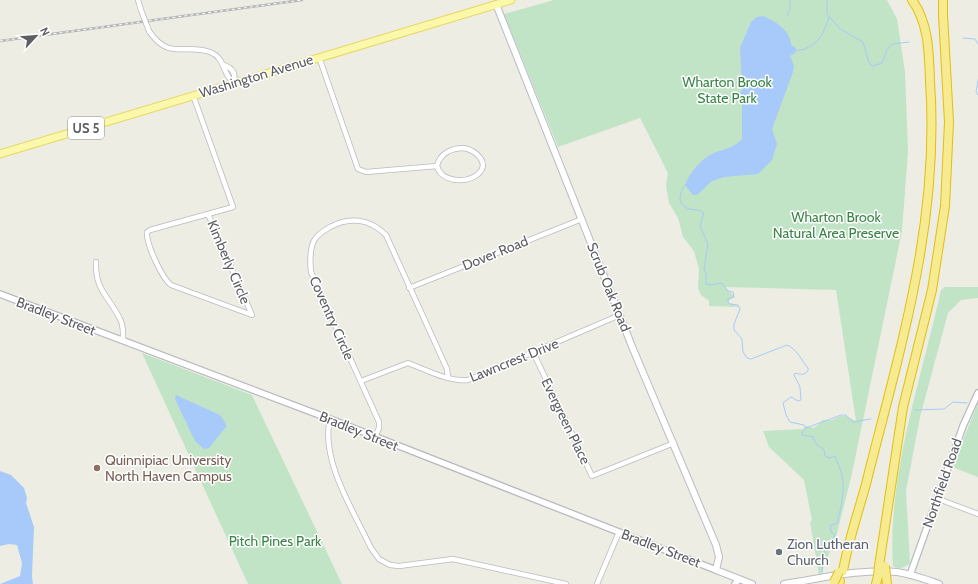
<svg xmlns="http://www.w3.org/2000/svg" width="978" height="584" font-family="Cabin,sans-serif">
	<rect width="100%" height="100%" fill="#edede4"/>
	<path fill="#c1e4c6" d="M554,0H887L897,19L905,72L908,151L902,231L851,478L836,537L820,575H819L810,522L812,520L804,480L769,447L763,431L803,429L806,426L814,428L823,420H832L840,416H846L856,421L836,290L725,287L735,297L729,300V303L739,307L709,306V301L701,295L698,289L699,269L694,251L683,237L678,218L669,203L666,186L668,173L640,118L558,147L504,14Z
		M945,287H978V298L961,300L948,313L920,417L906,491L910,563C904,568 900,570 893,566C887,477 922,376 941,290Z
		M142,353L252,395L342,584H248Z
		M978,403V477L952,467Z"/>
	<path fill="#a7cafa" d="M764,16C776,22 791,31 791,45L796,48L795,53L790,56L794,66L793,72L772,129L777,144L772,160L758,174L724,177L712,181L697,195H693L685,185C690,172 702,158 714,153C724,149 734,148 742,139V99L739,95L742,90L740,48L751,22L757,17Z
		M176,395L220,415L226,424V427L209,448L204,449L195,441L175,399Z
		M0,471L11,475L24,488L27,498L26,503L34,527L32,576L33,584H0L20,576L22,563L17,545L9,544L0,546Z"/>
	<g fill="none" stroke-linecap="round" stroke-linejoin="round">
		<path stroke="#a7cafa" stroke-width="1" d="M827,0V14L840,29L863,42L869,63L873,66L882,63L887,50L892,44L909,42
			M787,15L790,9V0
			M963,38L975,39L978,44
			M795,51C816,49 824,35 829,17
			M978,80L976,92L978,95
			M686,184C680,191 676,203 687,208C692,211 698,208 704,213L700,226L708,244L704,269L706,273V284L709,285L722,283L728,291L733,292L734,297L728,299V302L730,304L738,305L740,309L734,324V330L742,339L743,352L747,358L751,359L787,345C797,349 801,360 808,368V371C804,375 801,375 795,373L794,375L800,387L801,400L798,401L791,397L783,403L786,415L790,422L804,425L806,428L802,433V435L813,437L817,445L824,450L825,456L830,458L835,456C837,463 841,469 842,476C845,490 841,509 837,523L830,526L831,532L835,535L833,540L825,548L822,573
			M915,410L944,409L953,402L967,403
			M806,428L841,415H846L853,422L871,419"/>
		<defs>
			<path id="minor" d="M138,0L141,10
				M149,31C169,61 185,43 210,52C226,58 222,75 234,83
				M319,57L358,169L366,172L437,166
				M224,65C233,68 236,74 234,83
				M193,95L233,207L208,214
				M464,148C475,150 491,163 478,174C466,184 441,182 437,166C440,153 452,148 464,148Z
				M208,214L252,315L171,285C162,278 146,244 147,232L150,230Z
				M96,262C95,291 109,296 120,319C124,326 123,334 123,341
				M409,288L582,219
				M533,352L592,476L674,443
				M361,381L408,363C427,370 448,382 468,380L620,315
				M330,419C320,460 354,512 371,548L379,559L390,565L399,566L453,559L566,584
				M375,437L379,428V422L311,272C310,262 309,248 315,239C318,234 325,230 330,227C350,216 370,219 386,235L447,369L448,378
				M936,498L978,514
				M597,584L619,532"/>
			<path id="tertiary" d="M0,294L330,419L716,570
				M910,575L963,426L978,393
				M735,584L738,580"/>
			<path id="secondary" d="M496,4L633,349L716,545L719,557L716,570L752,584
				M784,584C818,579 864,568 897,572C911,574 925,579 939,584"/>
			<path id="primary" d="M0,154L511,0"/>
			<path id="motorway" d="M879,566L903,407L932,290L945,206L949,122L943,15V0
				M843,571C848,542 858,513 866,484C900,348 940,223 930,81C929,54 929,23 912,0
				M886,575L887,584
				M839,584L840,581
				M876,584L878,576"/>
		</defs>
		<use href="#minor" stroke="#b9babf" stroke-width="6"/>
		<use href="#tertiary" stroke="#b9babf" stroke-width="8"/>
		<use href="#secondary" stroke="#b9bbc1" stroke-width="8"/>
		<use href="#primary" stroke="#e9d661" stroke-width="9"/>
		<use href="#motorway" stroke="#e4be0d" stroke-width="10"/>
		<use href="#minor" stroke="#fff" stroke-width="4.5"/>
		<use href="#tertiary" stroke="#fff" stroke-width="5.5"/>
		<use href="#secondary" stroke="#fff" stroke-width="6"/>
		<use href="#primary" stroke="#faf8ab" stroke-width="7"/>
		<use href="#motorway" stroke="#f7eb91" stroke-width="8"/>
		<defs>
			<path id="rail" d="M0,41L302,0"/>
		</defs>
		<use href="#rail" stroke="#b4b5b5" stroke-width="2.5"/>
		<use href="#rail" stroke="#fff" stroke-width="1" stroke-dasharray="3" stroke-linecap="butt"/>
		<defs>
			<path id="minor-bridge" d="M141,10L149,31"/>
			<path id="motorway-bridge" d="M885,566L886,575
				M878,576L879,566
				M834,582L839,572"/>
		</defs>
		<use href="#minor-bridge" stroke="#b9babf" stroke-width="6" stroke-linecap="butt"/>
		<use href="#motorway-bridge" stroke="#e4be0d" stroke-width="10" stroke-linecap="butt"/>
		<use href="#minor-bridge" stroke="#fff" stroke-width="4.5"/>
		<use href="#motorway-bridge" stroke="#f7eb91" stroke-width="8"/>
	</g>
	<circle fill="#8d6e63" stroke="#fff" stroke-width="1.5" cx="97" cy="468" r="4"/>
	<circle fill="#6b7280" stroke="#fff" stroke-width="1.5" cx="779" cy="552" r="4"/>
	<g text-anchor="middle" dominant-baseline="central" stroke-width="3" stroke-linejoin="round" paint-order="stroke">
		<rect fill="#fff" stroke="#8d8e92" stroke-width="1" x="68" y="117" width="36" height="22" rx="3"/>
		<g font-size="13" font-weight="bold" fill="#5c5e63">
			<text x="86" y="128">US 5</text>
		</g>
		<g font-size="14" fill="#5c5e63" stroke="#fff">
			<text transform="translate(256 76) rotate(-17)">Washington Avenue</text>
			<text transform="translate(495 253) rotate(-22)">Dover Road</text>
			<text transform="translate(229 262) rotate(67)">Kimberly Circle</text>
			<text transform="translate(609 287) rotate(68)">Scrub Oak Road</text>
			<text transform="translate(56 316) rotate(21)">Bradley Street</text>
			<text transform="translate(332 318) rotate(66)">Coventry Circle</text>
			<text transform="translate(514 360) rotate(-22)">Lawncrest Drive</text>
			<text transform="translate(566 421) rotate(64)">Evergreen Place</text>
			<text transform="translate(359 431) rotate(22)">Bradley Street</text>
			<text transform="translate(942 483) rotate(-71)">Northfield Road</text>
			<text transform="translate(661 548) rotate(21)">Bradley Street</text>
		</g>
		<g font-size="14" fill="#3a8448" stroke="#fff">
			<text x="727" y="82">Wharton Brook<tspan x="727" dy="16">State Park</tspan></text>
			<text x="836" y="217">Wharton Brook<tspan x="836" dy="16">Natural Area Preserve</tspan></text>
			<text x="275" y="541">Pitch Pines Park</text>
		</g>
		<g font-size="14" fill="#785e54" stroke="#fff" text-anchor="start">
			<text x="105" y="460">Quinnipiac University<tspan x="105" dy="16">North Haven Campus</tspan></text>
		</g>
		<g font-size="14" fill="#5b616d" stroke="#fff" text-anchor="start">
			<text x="787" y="544">Zion Lutheran<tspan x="787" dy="16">Church</tspan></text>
		</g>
	</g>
	<g transform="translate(36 36) rotate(64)" stroke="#ffffff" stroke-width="3" paint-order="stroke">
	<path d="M0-3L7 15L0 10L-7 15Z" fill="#5c5e63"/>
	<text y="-6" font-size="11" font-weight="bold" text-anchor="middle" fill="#5c5e63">N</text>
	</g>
</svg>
